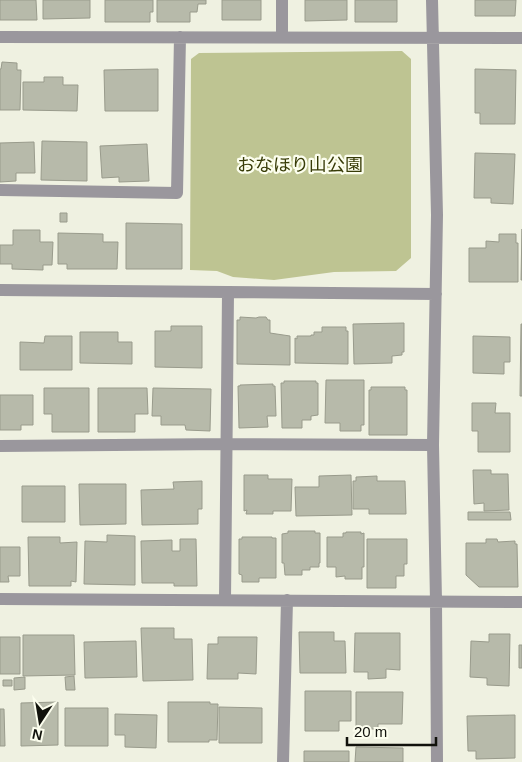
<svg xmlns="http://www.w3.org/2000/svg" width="522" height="762" font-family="Arial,'Noto Sans JP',sans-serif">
	<rect width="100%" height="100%" fill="#eff1e1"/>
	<path fill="#bec492" d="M402,51L411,59V258L396,271L334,272L274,280L233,277L217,271L190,270L191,59L199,53Z"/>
	<path fill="#b7baaa" stroke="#999b8c" d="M0,0H36L37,20H0Z
		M43,0H90V18L43,19Z
		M105,0H153V12H150V22H105Z
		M157,0H206V4H198L197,12H190V22H157Z
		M222,0H261V20H222Z
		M305,0H347V20L305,21Z
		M355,0H397V22H355Z
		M475,0H516L515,16H475Z
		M2,62L17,63V70H21L20,110H0V69H1Z
		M158,69V111H105L104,70Z
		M475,69L516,70L515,124H480V113H475Z
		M44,77H63V85H78L77,111L23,110V82H44Z
		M42,141L87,142V181L41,180Z
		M34,142L35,173H16V181L0,182V143Z
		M147,144L149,181L119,182V177L102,178L100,146Z
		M475,153L515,154L513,204L491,203V198H474Z
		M60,213H67V222H60Z
		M126,223L182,224V269H126Z
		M522,229V280H521Z
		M13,230H40V242H53L52,265H43V270L12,269V264H0V245H13Z
		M58,233L103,234V242H118L117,269H67V264H58Z
		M499,234H516V243H518V282H469V248H486V241L499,242Z
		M240,317L256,318L259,317H266L268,320H270V333L290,336V365L237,364V320H240Z
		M404,323V352H402V355L392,356V363L354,364L353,324Z
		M521,324H522V396H520Z
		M171,326H202V368L155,367V331H171Z
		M322,327H346V331H348V364L295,363V338L297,339V336H311V335H314V332H322Z
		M80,332H118V342H132V364L80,363Z
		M45,336H72V370H20V342L44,343Z
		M473,336L510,337V362H504V374L473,373Z
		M326,380H364V425H361V431H340V423H325Z
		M284,381H316V383H318V415L311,416V420H302V428H282L281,383H284Z
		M273,384V386H275L276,416H267L268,427L239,428L238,386H240V385Z
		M371,387H405V390H407V435H369V390H371Z
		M44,388H89V432H52V414H44Z
		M98,388H147L148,414H135V432H98Z
		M153,388L211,389L210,431L186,430L185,425H161V416H152Z
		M0,395H33V425H21V430H0Z
		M472,403H496L495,413H510V452H478V431H472Z
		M473,470H491V474H508L509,510L484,511V503L474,504Z
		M244,475H268V479H292L291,511H273V514H246L247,510L244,511Z
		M351,475L352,515L296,516L295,487H319V476Z
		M377,476V481H405L406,514H369V509H353V481H356V477Z
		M202,481V509H198V524L142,525L141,490L174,489L173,482Z
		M79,484H126V524L80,525Z
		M22,486H65V522H22Z
		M468,512H510L511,520H468Z
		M288,531H315V533H320V563H319V567H310V570H302V575H285L284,563H282V534L288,533Z
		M346,532H361V534L364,533V567H362V579H345V576L336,577V567H327V537H343V533H346Z
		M107,535L135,536V585L84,584L85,541L107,542Z
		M28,537H60V543L77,542L76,582L71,581V586H29Z
		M242,537H272V538H276V578H259V582H242V575L239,574V539H242Z
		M180,539H196L197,586H174V583H142L141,541L172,540V551H180Z
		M367,539H407V564H404V576H396V588H367Z
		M486,539H497L498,542L515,541V544H517L518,587H479L466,575V543H486Z
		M0,547H20V576H8L9,582H0Z
		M141,628H174V639H192L193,680L143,681Z
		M299,632H334V641H345L346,673H300Z
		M355,633H400V670L386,669V678L368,679V672H354Z
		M489,634H510L509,686L487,685V678L470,677L471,641L489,642Z
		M23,635H74L75,675L23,676Z
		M0,637H20V674H0Z
		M218,637H257L256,674L238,673V679H207L208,644H218Z
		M136,641L137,677L85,678L84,642Z
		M519,645H522V668H519Z
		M74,676L75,690H66L65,677Z
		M25,677V689L14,690V678Z
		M3,680H12V686H3Z
		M305,691H351V721H339V731H305Z
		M356,692H403L402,724H378V729H356Z
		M58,702V745L21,746V703Z
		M168,702H210V704H218L217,740H209V742H168Z
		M219,707L262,708V743H219Z
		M65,708H108V746H65Z
		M0,709H4L5,746H0Z
		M115,714L157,715L156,748L125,747V735H115Z
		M515,715V758L476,759V751H468L467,716Z
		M356,747L403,748V762H355Z
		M304,751H349V762H304Z"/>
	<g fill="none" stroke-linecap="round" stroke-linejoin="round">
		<path stroke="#9a979d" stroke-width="12" d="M282,0V37
			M432,0L437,215L433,445L436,601L437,762
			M0,37L522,38
			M0,190L177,193L180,37
			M0,290L436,294
			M0,446L227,444L433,445
			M0,599L522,602
			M225,600L228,293
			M283,762L287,600"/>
	</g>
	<g text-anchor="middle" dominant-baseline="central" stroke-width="4.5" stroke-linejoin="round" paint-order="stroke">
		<g font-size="18" fill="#373b07" stroke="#fcfeee">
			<text x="300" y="165">おなほり山公園</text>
		</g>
	</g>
	<g transform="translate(40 722) rotate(192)" stroke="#fcfeee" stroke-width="4" paint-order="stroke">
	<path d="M0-4L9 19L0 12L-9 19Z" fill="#11120c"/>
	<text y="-8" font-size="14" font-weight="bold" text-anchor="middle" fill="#11120c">N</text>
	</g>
	<path d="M347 737v8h89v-8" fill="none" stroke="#11120c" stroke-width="2.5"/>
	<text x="354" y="737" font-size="15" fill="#11120c" stroke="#fcfeee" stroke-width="4" paint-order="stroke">20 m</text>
</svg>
